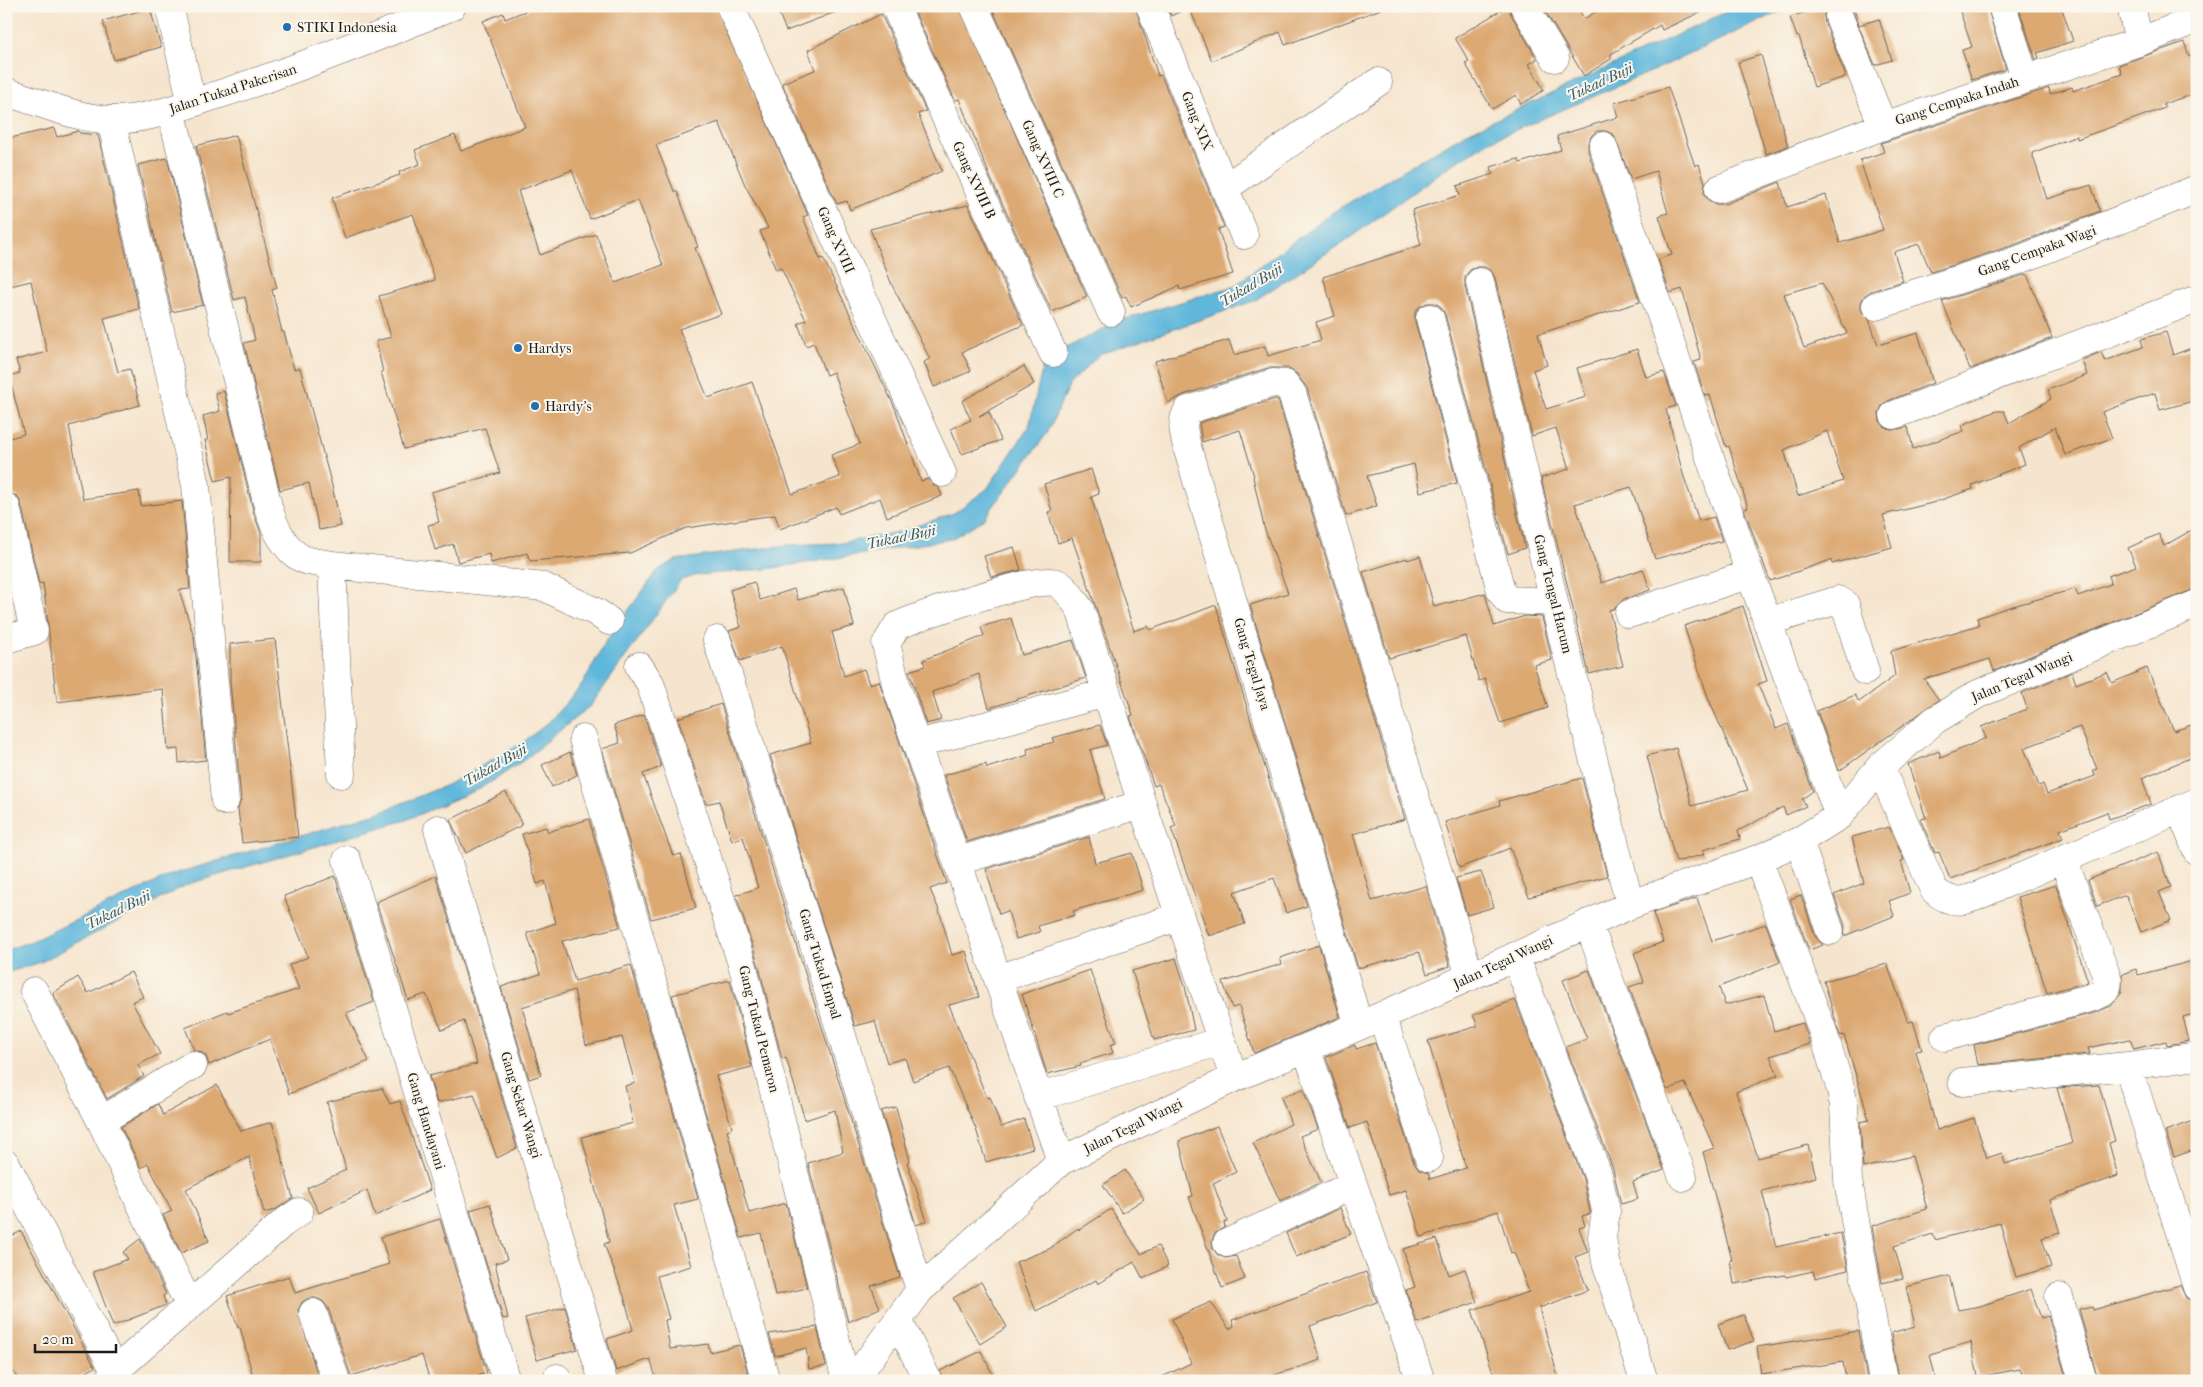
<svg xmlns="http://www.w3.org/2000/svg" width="2203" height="1387" font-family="'IM FELL French Canon',serif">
	<rect width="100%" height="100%" fill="#fbf7ec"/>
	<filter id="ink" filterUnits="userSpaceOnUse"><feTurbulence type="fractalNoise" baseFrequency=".02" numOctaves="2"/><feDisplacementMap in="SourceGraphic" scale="10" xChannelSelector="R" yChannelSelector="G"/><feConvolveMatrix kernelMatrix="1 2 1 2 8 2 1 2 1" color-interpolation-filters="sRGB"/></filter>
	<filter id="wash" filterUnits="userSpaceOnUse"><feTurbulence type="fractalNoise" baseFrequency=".0096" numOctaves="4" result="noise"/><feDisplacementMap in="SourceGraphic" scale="20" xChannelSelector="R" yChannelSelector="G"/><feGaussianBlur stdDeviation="1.12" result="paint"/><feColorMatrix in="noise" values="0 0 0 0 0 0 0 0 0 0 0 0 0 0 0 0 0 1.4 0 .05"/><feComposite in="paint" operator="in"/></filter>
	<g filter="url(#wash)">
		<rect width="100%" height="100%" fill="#f6e5ce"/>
		<path fill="#5eb7db" stroke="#3d6a7c" d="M1739,6H1792L1655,70L1490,141L1448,167L1351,237L1254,301L1099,355L1069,385L1048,432L984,519L951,539L863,554L767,569L698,575L681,580L591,705L528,757L496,779L474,791L406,820L188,884L41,962L6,973V950L32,941L171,875L380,812L447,785L521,744L549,722L582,685L606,641L658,570L675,560L788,545L841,543L902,531L954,513L987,489L1029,427L1043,365L1058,352L1119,321L1234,286L1333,212L1463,135Z"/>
		<g id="blocks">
			<path fill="#dca973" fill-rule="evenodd" d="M538,6H715L808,215L803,217L820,259L823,258L895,408L921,481L928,479L933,485L939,488L942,496L887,517L880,498L839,514L836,507L780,529L775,515L686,528L630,553L530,561L527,553L491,563L489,554L458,562L453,544L435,550L428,525L439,522L431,492L500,473L485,428L404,449L381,372H383L376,341L391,337L379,296L435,280L413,214L345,238L332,198L400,175L399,172L420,164L415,150L455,135L461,151L525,127L483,21L503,13L505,19ZM719,122L745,185L768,228L760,231L776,270L781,268L806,320L798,323L806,346L814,343L826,375L833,372L860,444L831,455L840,477L792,494L752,382L708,398L679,329L721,314L695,248L698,247L677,191H674L656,145ZM572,170L590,219L638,200L663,265L615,283L596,234L540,255L518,191Z
				M776,6H845L846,8L786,31Z
				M912,6H959L1087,297L1052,312L991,179L959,99L955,100Z
				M991,6H1135L1158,76L1161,75L1224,227L1218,229L1233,274L1180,290L1179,286L1131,307L1126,296L1122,298Z
				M1167,6H1381V9L1285,45L1280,32L1212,61L1189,7L1171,16Z
				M1508,6L1511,14L1537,59L1529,64L1544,90L1521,104L1516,95L1492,109L1465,63L1469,61L1455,38Z
				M1542,6H1577L1584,19L1605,6H1714L1662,30L1660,25L1611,54V59L1584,76Z
				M1826,6L1824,15L1825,23L1845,74V77L1814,87L1799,36L1797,37L1790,17Z
				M1850,6H1853L1859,25L1879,19L1892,60L1875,65Z
				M1958,6H1987L2006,69L1972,80L1962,50L1972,47Z
				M2018,6H2061L2073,41L2037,53L2039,58L2036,60Z
				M150,8L161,47L114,60L103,21Z
				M881,14L926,111L918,114L942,171L850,210L847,201L837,204L782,83L815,70L808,50Z
				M2184,42L2189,56L2197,54V93L2163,104L2165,108L2077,139V136L2032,153L2047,199L2091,185L2100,211L2014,245L1931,272L1919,244L1894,252L1903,281L1871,291L1864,296L1861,303V311L1869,319L1878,345L1918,333L1933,383L1888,401L1882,406L1879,413L1880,421L1885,427L1892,430L1908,427L1913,449L1964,431L1962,425L1996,411H2004L2009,423L2051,399L2048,390L2087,375L2082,360L2101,352L2105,361L2143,347L2141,339L2166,332L2173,355L2197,346V400L2160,410L2155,393L2102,412L2112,438L2065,455L2055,427L2019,448L2025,464L1972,485L1973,489L1932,503L1883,515L1892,547L1832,564L1831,560L1770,581L1744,509L1748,508L1729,446L1726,447L1710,395L1705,396L1694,362L1701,360L1682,289L1670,293L1658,259L1672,255L1659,216L1668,213L1656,171L1631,179L1614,135L1606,131H1597L1592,135L1588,143V151L1640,302L1538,334L1547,365L1533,370L1546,409L1586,397L1577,368L1637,349L1646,377L1664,372L1676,406L1666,409L1683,474L1699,521L1714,517L1722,541L1655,559L1631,487L1575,504L1602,583L1643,569L1650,590L1624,599L1615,608L1609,610L1623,666L1589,674L1541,478L1569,469L1556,428L1532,436L1495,278L1492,272L1485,267H1477L1470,270L1465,277V286L1525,548L1508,554L1445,314L1441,307L1435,303H1427L1419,307L1415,313V321L1457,483L1420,492L1414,464L1367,476L1377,506L1346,516L1307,388L1297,374L1287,368H1268L1183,395L1168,403L1155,361L1229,340L1234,355L1265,346L1268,356L1321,340L1316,322L1335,316L1323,277L1421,245L1412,210L1460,195L1457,186L1493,174L1491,167L1518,159L1520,163L1561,150L1557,136L1618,117L1614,103L1668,87L1695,166L1699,164L1705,183L1704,194L1709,201L1716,204H1725L1780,182L1787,207L1826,195L1840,243L1883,230L1860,160L1884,152L1881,143L2049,88L2050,94L2072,87L2073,91L2122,74L2119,65ZM1822,283L1847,333L1804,348L1784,294ZM1827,431L1843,481L1798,496L1784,450Z
				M1761,55L1788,146L1766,154L1738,62Z
				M54,128L57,137L78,131L80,133L98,135L139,309L104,318L118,372L130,369L140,405L69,426L83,499L139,491L141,506L182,501L190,589L179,590L194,637L206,760L179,763L178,749L168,750L163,689L57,702L43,583L39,584L21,503L17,496L6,492V439L24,434L9,376L20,373L16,360L47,352L31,281L6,287V139Z
				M236,135L277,288L272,290L282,332H284L294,369L300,368L332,486L341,526L319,530L309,483L280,490L244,343L255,340L245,297L234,300L196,146Z
				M167,158L203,305L172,312L138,165Z
				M968,205L1023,325L962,352L971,371L934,387L924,362L930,359L892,285L870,229Z
				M2027,274L2052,338L1970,369L1942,301Z
				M1024,366L1034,384L979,416L989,412L1001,440L962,454L951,429L971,420L962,401Z
				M224,391L254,514L261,533V562H230L231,477L215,481L205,440H208L203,416L220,411L215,393Z
				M1275,399L1278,400L1405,819L1353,834L1372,901L1426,886L1450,966L1427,974L1419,952L1358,968L1250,605L1288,593L1264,527L1253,477L1254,476L1240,430L1202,442L1199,423Z
				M1091,469L1099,494L1091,497L1134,631L1148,626L1150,630L1216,605L1307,906L1286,913L1274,878L1234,892L1245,924L1209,936L1171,828L1176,826L1159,784L1154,786L1130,716L1133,715L1072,538L1058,543L1048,512L1052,511L1044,484Z
				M2197,527V588L1994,671L1990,659L1924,679L1939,700L1839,771L1817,711L1855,695L1859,702L1895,676L1891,651L1979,625L1977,618L2009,607L2075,589L2078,596L2111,584L2108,576L2136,566L2128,548L2159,534L2164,546Z
				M1014,547L1021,570L991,577L984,556Z
				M1420,556L1434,607L1485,593L1494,626L1525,616L1542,617L1552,660L1534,665L1548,708L1500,723L1485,679L1479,681L1466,636L1389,658L1363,572L1407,558V560Z
				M754,582L760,600L794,589L798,600L844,587L854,626L832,632L844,676L864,669L869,684L879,681L947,883L930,889L939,910L952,955L966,951L979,997L949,1005L987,1098L990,1097L1001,1127L1024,1119L1033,1148L986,1162L976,1129L949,1068L913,1081L905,1058L887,1063L875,1021L855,1026L770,755L811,743L782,646L740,661L729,631L741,627L730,590Z
				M1743,606L1767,681L1758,684L1776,729L1788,724L1813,791L1802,799L1806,806L1786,815L1783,807L1738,831L1740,839L1703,850L1705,854L1676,862L1647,756L1676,748L1692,806L1748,790L1709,700L1684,626Z
				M1011,618L1022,655L1073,640L1086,678L989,708L979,674L932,692L941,720L926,724L909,671L925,666L923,660L984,636L981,627Z
				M275,639L298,837L242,843L238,809L241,800L230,681V644Z
				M2147,668L2174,731L2197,723V755L2142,778L2151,804L2109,819L2107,812L2060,830L2063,838L1950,879L1939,852L1935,853L1920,819L1926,818L1908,764L1939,751L1941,758L1986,738L1981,727L2027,709L2022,693L2072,672L2076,684L2107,672L2112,683ZM2080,727L2097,769L2093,770L2095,776L2047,794L2043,784L2039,786L2024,748Z
				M721,704L900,1277L871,1286L880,1308L848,1322L808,1163L843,1152L835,1110L805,1120L786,1058L782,1059L758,963L736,895L758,888L743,837L732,841L719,801L706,804L678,718Z
				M644,715L661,767L643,774L673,856L681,854L696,908L651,919L602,749L620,743L614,725Z
				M1100,725L1107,745L1090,750L1105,799L967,842L944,775L986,764L987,768L1028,755L1027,749L1054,742L1052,738Z
				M570,752L577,775L552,787L542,765Z
				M1582,778L1607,876L1529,897L1510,848L1459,868L1445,822L1500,805L1499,801Z
				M506,792L522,825L466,853L450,820Z
				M589,819L620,927L562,941L575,981L631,965L698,1199L674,1205L691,1266L657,1276L669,1319L665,1320L670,1349L708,1344L710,1352L740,1345L750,1381H657L650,1359L616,1371L607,1339L633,1330L624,1296L604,1244L609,1242L582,1137L633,1123L625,1086L635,1083L622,1037L586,1045L574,990L522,1007L541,1075L529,1079L501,987L540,974L527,933L556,923L545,881L537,884L522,834L546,827L548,832Z
				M1889,827L1904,860L1901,861L1910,893L1889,901L1894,916L1844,936L1845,926L1834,895L1864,883L1852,837Z
				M1089,837L1095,863L1132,853L1143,890L1073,911L1075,915L1038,926L1040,932L1016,939L1008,911L999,914L986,869Z
				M2158,852L2171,887L2159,892L2171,920L2141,932L2126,895L2097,906L2088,880Z
				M1481,872L1494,907L1467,915L1456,878Z
				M335,876L374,1002L346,1013L369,1061L289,1094L270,1039L209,1065L206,1056L201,1052L194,1050L185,1028L227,1011L228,1013L299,989L289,965L308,957L284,896Z
				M436,876L517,1148L497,1158L474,1094L437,1103L429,1076L477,1064L464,1021L442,1030L426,994L408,1000L376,902Z
				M2056,885L2088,982L2047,993L2017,897Z
				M1801,895L1815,936L1823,945L1809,950L1790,899Z
				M1697,898L1712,941L1766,924L1780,962L1719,987L1725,1005L1764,995L1774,1031L1803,1023L1810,1044L1770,1056L1778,1075L1736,1092L1758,1158L1808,1145L1816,1177L1762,1191L1776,1247L1841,1233L1848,1270L1815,1278L1813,1271L1786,1277L1785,1275L1734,1284L1730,1260H1732L1703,1152L1714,1148L1685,1083L1667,1090L1629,987L1644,982L1634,953L1663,942L1653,913Z
				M1319,945L1340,1017L1254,1053L1239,1006L1232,1008L1223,982L1282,964L1280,958Z
				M1176,958L1185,986L1194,1030L1154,1040L1132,971Z
				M2197,960V1013L2183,1017L2189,1041L2167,1045L2166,1041L2134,1049L2130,1039L2088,1048L2090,1054L1978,1065L1974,1045L2094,1013L2111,1006L2122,992V974L2136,969L2138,975Z
				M1887,964L1908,1022L1913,1021L1922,1050L1916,1051L1937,1130L1974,1118L1987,1158L2002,1153L2005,1164L2073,1143L2057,1088L2099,1085L2115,1141L2109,1143L2118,1176L2050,1200L2060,1233L2042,1238L2051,1267L2016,1277L2000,1223L1935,1240L1933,1234L1894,1246L1903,1278L1882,1283L1872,1226L1927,1209L1912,1156L1863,1168L1860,1122L1869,1120L1844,1035L1840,1036L1824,981Z
				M1090,970L1116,1043L1110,1045L1113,1053L1080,1063L1081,1066L1047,1074L1022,994Z
				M1589,970L1664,1170L1633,1182L1638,1199L1621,1204L1613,1169L1566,1047L1587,1039L1563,980Z
				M131,972L143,997L132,1002L160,1054L138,1065L144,1076L107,1099L53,993L78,977L88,993Z
				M730,980L752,1067L716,1076L732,1128L727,1130L749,1213L786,1203L807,1288L775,1295L761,1233L741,1238L672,995Z
				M1515,1000L1583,1179L1590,1212V1214L1582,1216L1585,1226L1579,1228L1588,1252L1575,1257L1588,1290L1539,1308L1559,1381H1496L1472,1310L1529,1292L1514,1252L1511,1253L1498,1211L1421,1237L1406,1190L1389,1195L1367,1122L1350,1128L1326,1057L1355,1045L1356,1049L1375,1043L1414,1163L1419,1170L1428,1173L1430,1179L1466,1168L1428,1041L1478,1026L1473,1015Z
				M217,1085L241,1131L272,1122L293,1198L275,1210L264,1213L249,1157L186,1189L209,1241L181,1253L163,1215L172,1211L148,1164L141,1168L121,1127L158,1104L163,1115Z
				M382,1088L390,1104L400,1101L430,1190L375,1216L367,1190L319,1213L307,1188L346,1170L327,1102Z
				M1303,1089L1318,1129L1300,1136L1321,1182L1280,1201L1253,1143L1291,1124L1281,1097Z
				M896,1107L910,1161L907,1162L927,1221L916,1225L881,1111Z
				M2197,1120V1149L2174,1157L2165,1131Z
				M1217,1126L1236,1172L1213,1183L1227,1221L1224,1222L1225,1227L1214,1234L1212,1241L1213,1249L1218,1255L1225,1258L1236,1256L1245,1279L1222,1288L1189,1197L1193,1196L1179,1141Z
				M1125,1170L1144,1199L1122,1213L1103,1185Z
				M490,1204L507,1260L495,1263L508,1318L503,1319L470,1210Z
				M1340,1208L1351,1234L1296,1257L1286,1233Z
				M1111,1209L1141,1254L1158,1246L1168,1266L1143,1279L1134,1262L1098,1284L1096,1280L1036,1311L1016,1262L1049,1249L1078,1228L1079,1230Z
				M440,1219L487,1373L460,1381H430L422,1355L351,1376L328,1308L323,1301L316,1298H308L302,1302L298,1310L319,1381H254L240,1327L238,1328L227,1296L289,1276L295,1293L389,1264L381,1237Z
				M21,1231L95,1367L72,1381H19L6,1360V1239Z
				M140,1239L166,1294L163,1296L166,1305L113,1326L93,1272L128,1259L123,1252Z
				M1437,1239L1449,1275L1465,1269L1477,1302L1417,1323L1406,1290L1415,1287L1403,1249Z
				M1366,1272L1377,1302L1310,1326L1321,1360L1256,1381H1154L1191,1363L1172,1319L1211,1302L1229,1329L1234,1326L1232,1320Z
				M1949,1276L1958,1310L1980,1306L2031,1289L2041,1318L2048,1316L2067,1380L2025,1381L2020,1369L1978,1377L1971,1342L1930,1354L1936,1381H1898L1891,1333L1915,1326L1906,1287Z
				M981,1282L1007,1327L980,1344L953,1298Z
				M2180,1285L2186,1298L2197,1302V1381H2098L2079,1309L2092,1306L2093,1310Z
				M565,1307L577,1349L537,1360L525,1318Z
				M1744,1315L1754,1341L1727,1350L1718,1324Z
				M817,1327L826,1366L809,1369L806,1348L775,1356L769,1334Z
				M1858,1331L1867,1379L1846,1381L1843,1362L1761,1374L1757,1347Z
				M981,1351L996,1381H943L940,1371Z"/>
		</g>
	</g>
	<g filter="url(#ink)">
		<use href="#blocks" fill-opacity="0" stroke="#68625a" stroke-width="1"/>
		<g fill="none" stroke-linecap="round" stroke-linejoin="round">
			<defs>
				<path id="street" d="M169,6L192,103
					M730,6L942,473
					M895,6L1053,353
					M974,6L1111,312
					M1150,6L1244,235
					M1524,6L1555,58
					M2002,6L2025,78
					M2131,6L2139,42
					M1839,17L1883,126
					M171,110L269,510C274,526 285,550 301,558C310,563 323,563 332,565L544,587L596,612L609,621
					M111,120L196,485L225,801
					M1603,146L1750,574L1839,816
					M1225,188L1378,82
					M1719,189L1883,126L2139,42L2197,19
					M1480,282L1554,602L1630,905
					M1876,306L2019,260L2197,189
					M1430,318L1501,591L1507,600L1554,602
					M1894,415L2197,299
					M6,507L34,631L6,639
					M332,565L341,774
					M1629,614L1750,574
					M1767,622L1838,600L1845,604L1865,671
					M717,640L819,961L920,1290
					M639,666L650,683L743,967L846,1381
					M583,739L766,1381
					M918,744L1106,693
					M1880,767L1934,890C1955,909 1970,899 1993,889L2197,802
					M2180,809L2197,851
					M438,829L603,1381
					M1799,841L1830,931
					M1758,859L1822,1029L1841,1090L1844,1106L1848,1180L1883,1381
					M347,860L506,1381
					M959,861L1142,804
					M1588,923L1683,1177
					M1515,956L1598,1175L1606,1211L1602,1237L1606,1262L1644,1381
					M998,979L1180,916
					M34,991L101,1121L189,1305
					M1382,1016L1429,1158
					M1359,1026L1187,447C1184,433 1180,423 1188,410L1273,383L1285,384L1292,393L1470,977
					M1945,1037L2090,998C2101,994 2108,993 2108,980L2063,859
					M1306,1048L1421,1381
					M2128,1066L2197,1287
					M1962,1082L2128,1066L2197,1056
					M1038,1097L1221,1041
					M101,1121L193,1065
					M1061,1161L897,688L886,644L897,626C920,616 1038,574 1057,583C1067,588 1073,600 1080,609L1142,804L1234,1078
					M6,1164L115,1371
					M1227,1243L1353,1185
					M2059,1297L2083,1381
					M313,1313L336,1381
					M898,1320L928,1381
					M557,1378V1381
					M108,1381L115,1371L282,1224L299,1212
					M853,1381L920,1290L1061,1161L1234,1078L1359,1026L1630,905L1758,859L1799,841L1839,816L1880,767L1935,720L1978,694L2197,604"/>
				<path id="secondary" d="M6,92C40,102 77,119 112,120C146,120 180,107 211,97C293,71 373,39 452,6"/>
			</defs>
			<use href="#street" stroke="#68625a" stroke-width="29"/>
			<use href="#secondary" stroke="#68625a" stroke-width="29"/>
			<use href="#street" stroke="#fff" stroke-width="28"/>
			<use href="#secondary" stroke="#fff" stroke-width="28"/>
		</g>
	</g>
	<g fill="#1f6fb2" stroke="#fbf7ec" stroke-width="2">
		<circle cx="287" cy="27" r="5"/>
		<circle cx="518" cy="348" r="5"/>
		<circle cx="535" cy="406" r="5"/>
	</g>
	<g text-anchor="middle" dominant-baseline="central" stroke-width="4" stroke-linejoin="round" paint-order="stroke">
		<g font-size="14" fill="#1c1c1c" stroke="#fbf7ec" text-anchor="start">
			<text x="297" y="27">STIKI Indonesia</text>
			<text x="528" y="348">Hardys</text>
			<text x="545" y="406">Hardy's</text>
		</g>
		<g font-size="14" fill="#1c1c1c" stroke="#fbf7ec">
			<text transform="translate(233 89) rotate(-18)">Jalan Tukad Pakerisan</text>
			<text transform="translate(1957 101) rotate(-18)">Gang Cempaka Indah</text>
			<text transform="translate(1197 121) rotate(68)">Gang XIX</text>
			<text transform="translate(1043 159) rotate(66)">Gang XVIII C</text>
			<text transform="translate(974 180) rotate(65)">Gang XVIII B</text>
			<text transform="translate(836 240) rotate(66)">Gang XVIII</text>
			<text transform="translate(2037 251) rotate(-20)">Gang Cempaka Wagi</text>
			<text transform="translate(1553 594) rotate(76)">Gang Tengal Harum</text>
			<text transform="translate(1252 664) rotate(73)">Gang Tegal Jaya</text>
			<text transform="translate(2022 677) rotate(-23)">Jalan Tegal Wangi</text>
			<text transform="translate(1503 962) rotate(-25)">Jalan Tegal Wangi</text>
			<text transform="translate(820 964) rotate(73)">Gang Tukad Empal</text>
			<text transform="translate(759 1029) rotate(76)">Gang Tukad Pemaron</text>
			<text transform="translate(521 1105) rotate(73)">Gang Sekar Wangi</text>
			<text transform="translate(426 1121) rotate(73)">Gang Handayani</text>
			<text transform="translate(1133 1126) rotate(-26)">Jalan Tegal Wangi</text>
		</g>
		<g font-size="15" font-style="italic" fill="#365a68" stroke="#fbf7ec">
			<text transform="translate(1600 82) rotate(-25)">Tukad Buji</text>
			<text transform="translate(1251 285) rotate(-31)">Tukad Buji</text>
			<text transform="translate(901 537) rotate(-12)">Tukad Buji</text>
			<text transform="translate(495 765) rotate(-30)">Tukad Buji</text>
			<text transform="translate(118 910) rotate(-26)">Tukad Buji</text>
		</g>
	</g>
	<rect width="2203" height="1387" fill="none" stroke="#fbf7ec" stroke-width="25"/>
	<path d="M35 1344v8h81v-8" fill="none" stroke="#1c1c1c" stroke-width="2.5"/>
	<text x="42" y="1344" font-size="15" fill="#1c1c1c" stroke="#fbf7ec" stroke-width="4" paint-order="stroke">20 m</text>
</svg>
